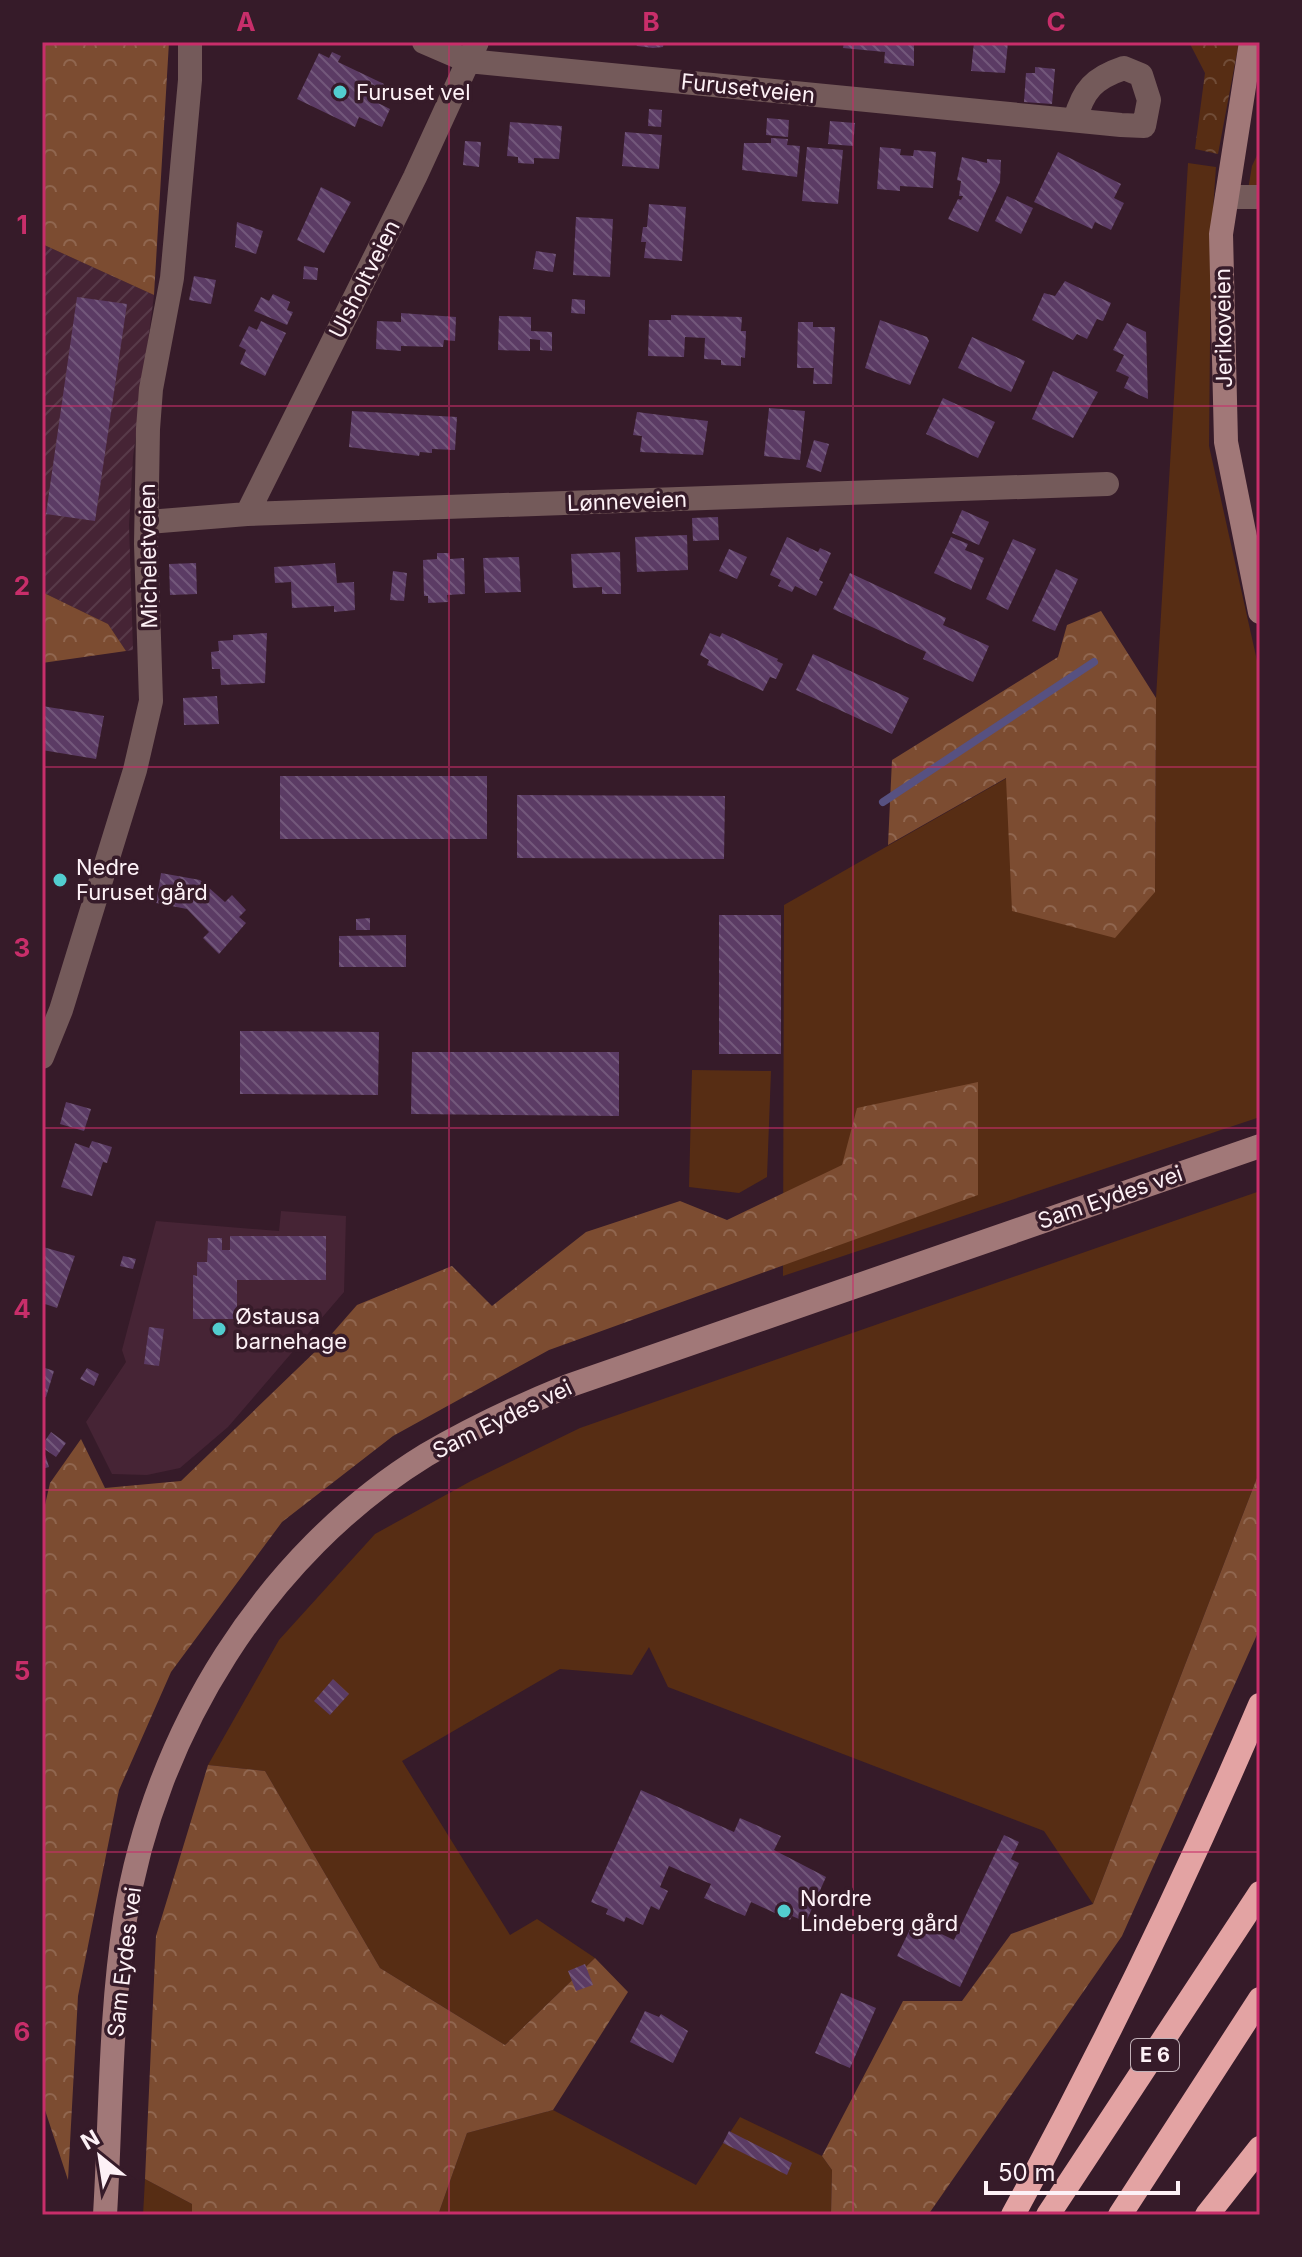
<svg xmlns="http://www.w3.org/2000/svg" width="1302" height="2257" font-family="Inter,sans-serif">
	<defs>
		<pattern id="industrial-furrows" width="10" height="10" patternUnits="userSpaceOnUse" patternTransform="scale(2)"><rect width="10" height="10" fill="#462435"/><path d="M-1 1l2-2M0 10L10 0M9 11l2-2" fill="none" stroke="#583a49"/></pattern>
		<pattern id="forest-crowns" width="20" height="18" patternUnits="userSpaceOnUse" patternTransform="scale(2)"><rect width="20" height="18" fill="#7c4c31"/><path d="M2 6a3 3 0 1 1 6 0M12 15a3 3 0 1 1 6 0" fill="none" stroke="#90664f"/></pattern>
		<pattern id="park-crowns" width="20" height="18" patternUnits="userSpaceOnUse" patternTransform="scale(2)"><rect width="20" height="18" fill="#572d14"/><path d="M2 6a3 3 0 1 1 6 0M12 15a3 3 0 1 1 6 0" fill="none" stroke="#704c37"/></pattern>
		<pattern id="building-back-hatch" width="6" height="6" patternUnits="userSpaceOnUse" patternTransform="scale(2)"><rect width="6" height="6" fill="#5b3b64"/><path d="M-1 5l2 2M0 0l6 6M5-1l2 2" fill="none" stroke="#73587b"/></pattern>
	</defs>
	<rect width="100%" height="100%" fill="#361b29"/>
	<path fill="#462435" d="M281,1211L346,1216L344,1292L228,1427L180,1468L147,1475L112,1474L86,1422L126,1362L122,1350L156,1221L279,1231Z"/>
	<path fill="url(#industrial-furrows)" d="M42,244L154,295L133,457L129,525L133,650L126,651L108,624L42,592Z"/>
	<path fill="#572d14" d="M1188,163L1216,167L1211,238L1209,446L1260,674V1117L783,1276L784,905L1007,778L1155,892L1156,698Z
		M692,1070L771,1071L767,1177L739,1193L689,1187Z
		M1260,1191V1470L1093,1904L1044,1831L668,1687L649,1647L632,1675L560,1669L402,1761L510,1935L537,1919L595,1958L505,2045L380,1968L265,1771L208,1765L279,1640L375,1534L471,1481L580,1428Z
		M553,2110L696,2185L740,2117L822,2156L832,2170L831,2215H438L467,2133Z
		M145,2179L192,2204V2215H143Z"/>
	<path fill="url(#forest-crowns)" d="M42,42H169L154,295L42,244Z
		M42,592L108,624L126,651L42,663Z
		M1101,611L1156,698L1155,892L1115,938L1012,911L1006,778L888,845L892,760L1058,657L1067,625Z
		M978,1082V1195L549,1350L393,1436L282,1522L171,1672L119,1790L78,1996L68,2180L42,2101V1518L50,1483L81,1439L105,1488L181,1481L322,1345L357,1305L452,1266L492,1306L586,1232L680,1201L727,1220L842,1165L857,1108Z
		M1260,1470V1628L1122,1936L928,2215H831L832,2170L822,2156L903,2001H962L1011,1934L1093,1904Z
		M208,1765L265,1771L380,1968L505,2045L595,1958L628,1992L553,2110L467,2133L438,2215H192V2204L145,2179L156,1936Z"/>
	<path fill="url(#park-crowns)" d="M1189,42H1239L1218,154L1195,149L1205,73Z
		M1260,149V197L1247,196L1252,166Z"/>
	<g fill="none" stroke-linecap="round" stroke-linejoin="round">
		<path stroke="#575181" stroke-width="8" d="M883,802L1094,662"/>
	</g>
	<path fill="url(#building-back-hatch)" d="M635,42H664L663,47L653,48L637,46Z
		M844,42H914V66L884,63L885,52L843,48Z
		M974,42H1008L1005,73L971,71Z
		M332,52L341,56L338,62L384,84L376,102L390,109L382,127L359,117L355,127L297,99L319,53L329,58Z
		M1035,67L1055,69L1052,104L1024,102L1026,73H1035Z
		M649,109L662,110L661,127L648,126Z
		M767,118L789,120L788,137L766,135Z
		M830,121L855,123L853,146L828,144Z
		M510,122L562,126L559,159L534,158V164L518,163V157L507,156Z
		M625,132L662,135L659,169L622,166Z
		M771,138L788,139L787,145L800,146L797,177L742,170L744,143H771Z
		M465,141L481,142L479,167L463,165Z
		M807,147L843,150L838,204L802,201Z
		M880,147L901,149L900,155L913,156L914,150L936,152L933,188L900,186V191L877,189Z
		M1058,152L1121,184L1114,198L1124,203L1111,230L1095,222L1092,229L1034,202Z
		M962,157L987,163V159L1001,160L1000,182L978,232L948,219L958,199L961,200L963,196H959L961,181L957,180Z
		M321,187L351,202L324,253L297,240Z
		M1007,196L1033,208L1021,234L995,221Z
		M649,204L686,207L682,261L644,258L646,242H641L643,227H647Z
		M576,217L613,219L610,277L573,275Z
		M237,222L263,231L256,254L235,247Z
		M536,251L556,254L553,272L533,269Z
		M304,266L318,268L317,280L303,279Z
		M194,276L216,280L211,304L189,300Z
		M1065,281L1111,303L1103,321L1097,319L1087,339L1077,334L1073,340L1032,320L1044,293L1055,296Z
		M273,294L290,302L287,310L293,312L287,325L254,311L261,297L269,301Z
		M77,297L127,304L95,521L46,514Z
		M572,299L585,300V314L571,313Z
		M401,313L456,317L455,341L444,340L443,347L401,346V351L376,349L377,321L401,322Z
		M671,315L742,317L741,331H746L745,358L741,357V366L721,365V360L704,359L705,338L685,337L684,357L648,356L649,320H671Z
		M499,316L531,317V331L552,332V351L540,350V340L530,339V351L498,350Z
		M880,320L927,337L929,341L910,385L865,368Z
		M261,321L286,333L265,376L240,364L246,350L239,346L249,326L257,330Z
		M798,322H813V327H835L832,384H813L814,368H797Z
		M1127,323L1146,332L1148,399L1124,388L1129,377L1116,371L1124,355L1113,350Z
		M972,337L1025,361L1011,392L958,368Z
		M1053,371L1098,392L1073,438L1032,419Z
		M943,398L995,422L978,458L926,434Z
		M769,408L805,411L800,460L764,456Z
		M352,411L457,417L455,450L432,449V453L420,452L419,456L349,447Z
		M637,412L708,421L703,455L640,452L642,436L633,435Z
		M814,440L829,444L821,472L806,467Z
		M962,510L989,522L979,545L952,533Z
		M718,517L719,540L693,541L692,518Z
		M687,535L688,570L637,572L635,537Z
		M787,537L818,552L820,548L831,553L819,580L823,582L816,596L795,586L792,592L778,586L781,580L770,575Z
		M951,537L968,544L965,550L984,558L971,590L934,573Z
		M1013,539L1036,549L1008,610L986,599Z
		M729,549L747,557L737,579L719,571Z
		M620,552L621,594H602V587L573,588L571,554Z
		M437,553H449L450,559L464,558L465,594L447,595L448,602L428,603V596H424L423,560L437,559Z
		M519,557L521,592L485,593L483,558Z
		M196,563L197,594L170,595L169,564Z
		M335,563L337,583L354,582L355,610L334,612V606L292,608L291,582L275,583L274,567Z
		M1056,569L1078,579L1055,631L1032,621Z
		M393,571L407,573L404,601L390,600Z
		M850,573L946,618L943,625L989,646L973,682L923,659L926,652L833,609Z
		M267,633L265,683L221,685L220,669H212L211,652L219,651L218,641L233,640V635Z
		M710,633L720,637L722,633L778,659L777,661L783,664L776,679L770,677L763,691L707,665L709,660L700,655Z
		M813,654L909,698L892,734L796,690Z
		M217,696L219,724L184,725L183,698Z
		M42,706L104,716L96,759L42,750Z
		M280,776H487V839H280Z
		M517,795L725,796L724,859L517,858Z
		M161,873L200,880L225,902L232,895L246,910L239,917L246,923L219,954L203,938L209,932L187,909L156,903Z
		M719,915H781V1054H719Z
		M370,918V930H356V919Z
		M406,935V967H339V936Z
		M240,1031L379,1032L378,1095L240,1094Z
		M412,1052H619V1116L411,1114Z
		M66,1102L91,1109L84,1131L60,1124Z
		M92,1141L112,1147L107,1163L103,1162L92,1196L61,1187L75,1143L89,1148Z
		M230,1236H326V1280H237V1319H193V1275L197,1276V1262H207L208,1238H222V1250H230Z
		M43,1247L75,1256L57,1308L42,1303Z
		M123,1256L136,1259L133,1269L120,1266Z
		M149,1327L164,1329L159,1366L144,1364Z
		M42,1367L54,1371L46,1397L42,1398Z
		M87,1368L99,1374L94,1386L80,1379Z
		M51,1432L66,1443L56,1457L43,1448L49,1467L42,1469V1445Z
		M333,1679L349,1694L330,1715L314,1701Z
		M641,1790L734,1832L740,1818L781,1836L774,1850L826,1877L806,1922L792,1916L790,1920L751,1902L745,1916L704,1898L711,1884L669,1866L660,1887L668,1891L659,1910L651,1906L643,1925L626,1917L624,1922L606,1914L608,1909L591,1902Z
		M1004,1835L1019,1842L1011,1859L1019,1863L960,1987L897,1956L914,1921L954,1940Z
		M585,1964L593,1985L576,1991L568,1971Z
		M841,1993L876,2008L850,2068L815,2053Z
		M645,2011L659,2017L661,2014L688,2031L673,2063L630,2042Z
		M729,2131L792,2163L787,2175L723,2143Z"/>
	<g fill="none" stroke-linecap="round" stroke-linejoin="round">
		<path stroke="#745a5a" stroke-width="24" d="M424,42L468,61L1121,125L1144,126L1149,100L1141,75L1124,68C1094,78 1083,90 1075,120
			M1227,197H1260
			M247,514L415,177L477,42
			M148,522L247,514L1107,484
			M42,1057L61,1010L135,770L151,701L146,544L148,429L151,389L172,278L190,80V42"/>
		<path stroke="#a17878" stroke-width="24" d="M1251,42L1221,234L1226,442L1260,612
			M105,2215C111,2116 110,2017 125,1919C154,1734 265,1554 426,1455C472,1428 519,1406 568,1386L1260,1146"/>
		<path stroke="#e3a3a3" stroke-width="24" d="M1013,2215C1103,2049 1186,1879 1260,1705
			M1048,2215L1260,1893
			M1120,2215L1260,1999
			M1207,2215L1260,2148"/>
	</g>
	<path fill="none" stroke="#c82e6a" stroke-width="2" stroke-opacity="0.55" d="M449,42V2215M853,42V2215M42,406H1260M42,767H1260M42,1128H1260M42,1490H1260M42,1852H1260"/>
	<g fill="#52cdcf" stroke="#361b29" stroke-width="3">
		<circle cx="340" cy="92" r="8"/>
		<circle cx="60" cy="880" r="8"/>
		<circle cx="219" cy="1329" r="8"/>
		<circle cx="784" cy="1911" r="8"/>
	</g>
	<g text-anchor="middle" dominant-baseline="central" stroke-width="7" stroke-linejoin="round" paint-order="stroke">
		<rect fill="#361b29" stroke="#c1b1b8" stroke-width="2" x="1131" y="2039" width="48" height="32" rx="6"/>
		<g font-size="20" font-weight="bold" fill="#fdf1f6">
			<text x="1155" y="2055">E 6</text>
		</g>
		<g font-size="22" fill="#fdf1f6" stroke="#361b29">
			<text transform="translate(748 88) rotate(6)">Furusetveien</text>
			<text transform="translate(364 279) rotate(-63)">Ulsholtveien</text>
			<text transform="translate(1223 328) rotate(-91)">Jerikoveien</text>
			<text transform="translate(627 501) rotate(-2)">Lønneveien</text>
			<text transform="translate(148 556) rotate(-91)">Micheletveien</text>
			<text transform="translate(1110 1197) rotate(-19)">Sam Eydes vei</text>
			<text transform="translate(502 1419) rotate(-26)">Sam Eydes vei</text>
			<text transform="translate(124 1962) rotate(-83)">Sam Eydes vei</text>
		</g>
		<g font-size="22" fill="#fdf1f6" stroke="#361b29" text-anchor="start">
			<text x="356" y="92">Furuset vel</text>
			<text x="76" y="867">Nedre<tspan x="76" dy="25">Furuset gård</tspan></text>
			<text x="235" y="1316">Østausa<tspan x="235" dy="25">barnehage</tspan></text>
			<text x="800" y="1898">Nordre<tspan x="800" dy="25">Lindeberg gård</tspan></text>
		</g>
	</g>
	<rect width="1302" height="2257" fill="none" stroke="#361b29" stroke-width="88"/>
	<g transform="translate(100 2157) rotate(330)" stroke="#361b29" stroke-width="6" paint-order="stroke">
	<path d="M0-6L14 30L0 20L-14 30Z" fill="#fdf1f6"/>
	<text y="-12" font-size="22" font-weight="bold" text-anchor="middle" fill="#fdf1f6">N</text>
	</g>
	<path d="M986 2181v12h192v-12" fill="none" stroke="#fdf1f6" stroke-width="4"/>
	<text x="998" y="2181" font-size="24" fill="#fdf1f6" stroke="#361b29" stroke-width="6" paint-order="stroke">50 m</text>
	<rect x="44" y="44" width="1214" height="2169" fill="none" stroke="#c82e6a" stroke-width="3"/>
	<g font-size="26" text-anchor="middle" font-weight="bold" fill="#c82e6a">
		<text x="246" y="31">A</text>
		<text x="651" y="31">B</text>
		<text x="1056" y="31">C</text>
		<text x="22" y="234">1</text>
		<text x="22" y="595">2</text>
		<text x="22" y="957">3</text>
		<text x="22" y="1318">4</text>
		<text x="22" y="1680">5</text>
		<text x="22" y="2041">6</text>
	</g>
</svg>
